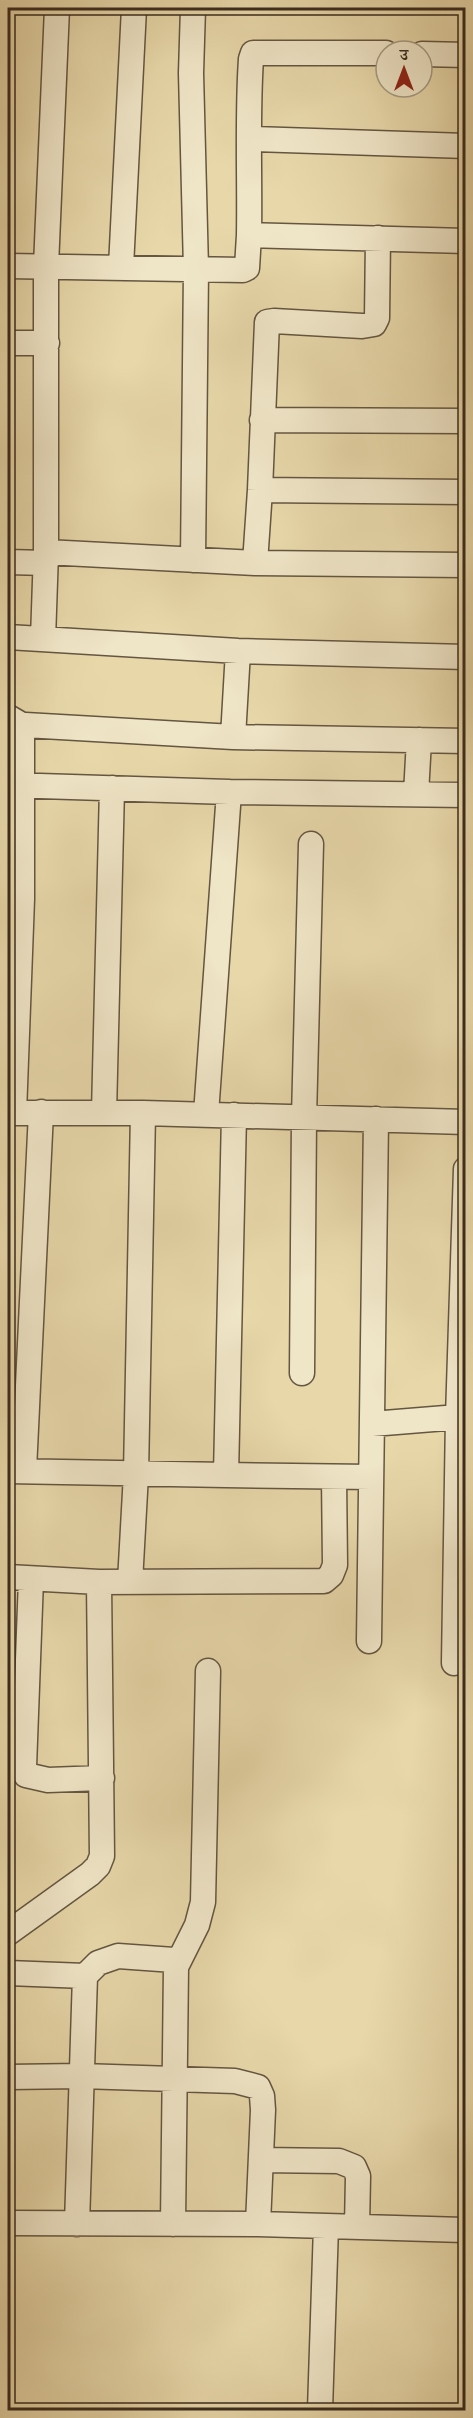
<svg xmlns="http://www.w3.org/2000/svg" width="473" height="2418" font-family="'IM FELL French Canon','Noto Serif Devanagari',serif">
	<rect width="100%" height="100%" fill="#e7d7a9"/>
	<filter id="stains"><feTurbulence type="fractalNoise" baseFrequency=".00333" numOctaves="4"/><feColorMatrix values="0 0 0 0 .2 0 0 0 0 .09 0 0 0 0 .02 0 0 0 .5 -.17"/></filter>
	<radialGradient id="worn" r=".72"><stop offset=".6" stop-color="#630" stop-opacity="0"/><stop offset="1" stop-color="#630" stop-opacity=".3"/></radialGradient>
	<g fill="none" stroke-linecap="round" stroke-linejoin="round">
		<defs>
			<path id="minor" d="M193,8L191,73L196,269L193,560
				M422,54L466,55
				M251,139L466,146
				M249,235C250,176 247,117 251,59L253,53H386
				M8,266L243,270L247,268L249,235L466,241
				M121,267L134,8
				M8,343H47
				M262,420L466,421
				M260,490L466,492
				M46,552L255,563L466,565
				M8,562L46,563
				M255,563L260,490L267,322L274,321L362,326L374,324L377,318L378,238
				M8,637L238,651L466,657
				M43,639L46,552V266L57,8
				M10,718L22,725V899L14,1113
				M8,724L233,737L466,741
				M233,737L238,651
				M8,785L229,792L466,795
				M416,794L419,740
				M8,1113H143L466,1122
				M104,1113L112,788
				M206,1114L229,792
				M302,1373L304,1118L311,844
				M372,1424L458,1417
				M24,1470L41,1112
				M8,1471L226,1475L234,1115
				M226,1475L371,1477
				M8,1577L99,1582
				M31,1579L24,1767L26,1775L48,1780L102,1778
				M130,1582L136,1474L143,1113
				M369,1641L376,1119
				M454,1663L458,1417L466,1169
				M8,1933L90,1874L98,1866L102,1856L99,1582L324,1581L331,1575L335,1565L334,1477
				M176,1967L197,1925L203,1902L208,1671
				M8,1973L85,1976L98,1963L118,1956L174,1960L176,1967L173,2224
				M8,2077L81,2076L235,2081L258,2087L262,2096L263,2110L258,2224
				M261,2160L339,2161L354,2167L358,2176L357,2227
				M8,2223L258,2224L464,2230
				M77,2224L85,1976
				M320,2410L326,2226"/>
		</defs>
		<use href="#minor" stroke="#645641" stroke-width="27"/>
		<use href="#minor" stroke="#efe5c7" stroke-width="24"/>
	</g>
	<rect width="473" height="2418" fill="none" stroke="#e7d7a9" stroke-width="30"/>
	<rect x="9" y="9" width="455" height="2400" fill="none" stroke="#392b1e" stroke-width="3"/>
	<rect x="15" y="15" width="443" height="2388" fill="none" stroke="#392b1e" stroke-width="1.5"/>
	<g transform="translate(404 69)"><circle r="28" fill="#efe5c7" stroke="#a69b83" stroke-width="1.5"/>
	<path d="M0-4.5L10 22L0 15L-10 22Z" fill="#8f2418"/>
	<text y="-9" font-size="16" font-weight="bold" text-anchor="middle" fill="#392b1e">उ</text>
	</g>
	<rect width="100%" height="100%" filter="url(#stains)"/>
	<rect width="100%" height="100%" fill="url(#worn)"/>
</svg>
